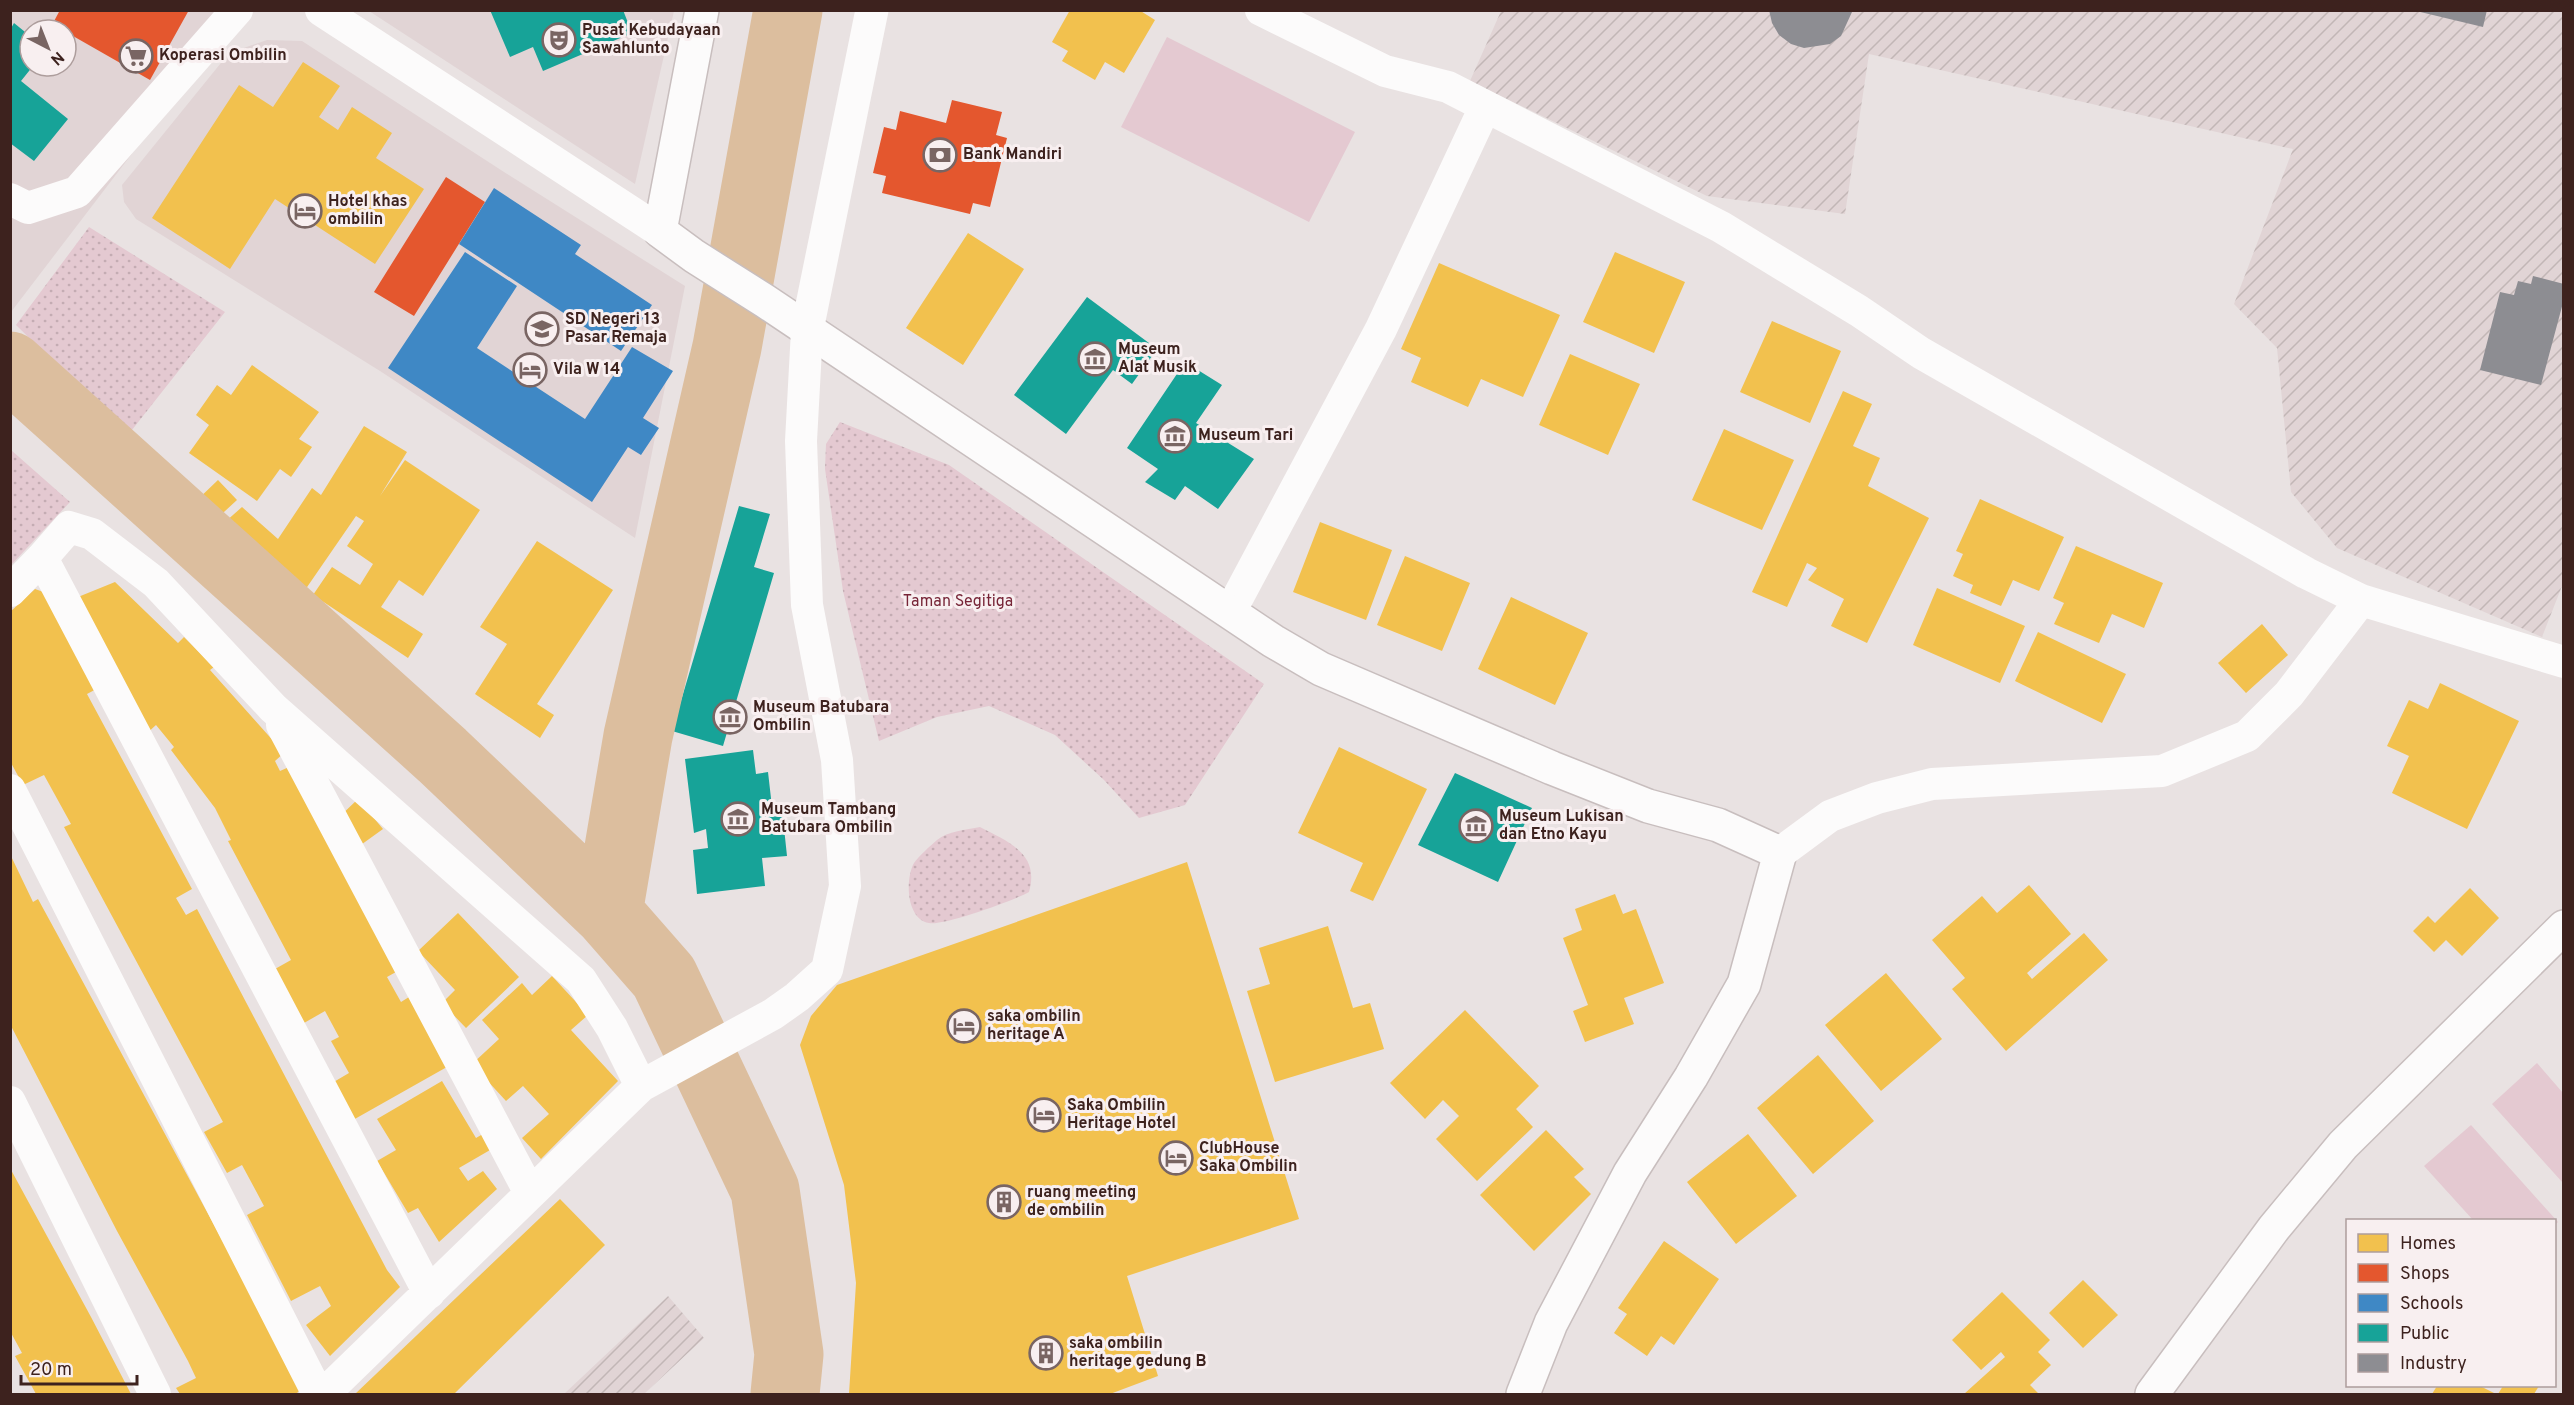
<svg xmlns="http://www.w3.org/2000/svg" width="2574" height="1405" font-family="Overpass,sans-serif">
	<defs>
		<pattern id="industrial-furrows" width="10" height="10" patternUnits="userSpaceOnUse" patternTransform="scale(1.5)"><rect width="10" height="10" fill="#e1d4d5"/><path d="M-1 1l2-2M0 10L10 0M9 11l2-2" fill="none" stroke="#c2b6b6"/></pattern>
		<pattern id="grass-dots" width="8" height="8" patternUnits="userSpaceOnUse" patternTransform="scale(1.5)"><rect width="8" height="8" fill="#e4c9d1"/><path d="M2 2h.1M6 6h.1" fill="none" stroke="#c4acb3" stroke-width="1.8" stroke-linecap="round"/></pattern>
	</defs>
	<rect width="100%" height="100%" fill="#e9e2e2"/>
	<path fill="#e1d4d5" fill-rule="evenodd" d="M11,11H241L11,312ZM30,30H66V66H30Z
		M369,11H674L635,184Z
		M267,40L302,41L504,172L685,286L635,538L380,371L136,219L124,202L122,185L229,53Z"/>
	<path fill="url(#industrial-furrows)" d="M1501,11H2563L2564,581L2542,637L2337,548L2291,492L2277,348L2234,304L2293,149L1869,54L1845,214L1707,196L1470,81Z
		M668,1296L704,1338L644,1394H564Z"/>
	<path fill="url(#grass-dots)" d="M89,227L225,312L128,435L16,325Z
		M840,422L949,465L1264,684L1185,805L1139,818L1104,780L1055,735L989,706L937,717L879,741L843,591L825,469L826,444Z
		M11,450L70,502L11,565Z
		M980,827C1009,842 1040,854 1029,892C1015,900 943,926 929,923C906,919 905,879 914,863C919,856 930,846 937,840C948,831 966,830 980,827Z"/>
	<path fill="#e4c9d1" d="M1167,37L1355,132L1309,222L1121,127Z
		M2537,1063L2563,1093V1183L2492,1104Z
		M2471,1125L2558,1222L2555,1225L2554,1220H2473L2424,1166Z"/>
	<path fill="#f2c14e" d="M1070,10H1139L1155,20L1124,73L1105,62L1095,80L1062,61L1068,51L1052,42Z
		M303,62L340,86L319,117L338,130L352,107L392,133L376,158L424,189L375,264L275,199L230,269L152,218L239,85L273,107Z
		M968,233L1024,269L963,365L906,328Z
		M1615,252L1685,282L1654,353L1583,322Z
		M1439,263L1560,315L1523,397L1481,379L1468,407L1411,382L1421,358L1401,349Z
		M1772,321L1841,351L1810,423L1740,392Z
		M1570,354L1640,384L1608,455L1539,425Z
		M252,365L319,412L299,439L312,447L291,477L280,469L257,501L189,453L209,425L196,415L217,385L231,395Z
		M1843,391L1872,404L1853,446L1880,458L1868,486L1929,518L1867,643L1831,626L1844,599L1808,580L1817,568L1807,563L1787,607L1752,592Z
		M364,426L407,452L380,496L405,460L480,510L423,596L399,580L381,607L423,634L408,658L313,595L332,567L360,585L373,564L347,546L364,521L356,516L294,606L216,530L242,507L278,539L312,488L321,495Z
		M1724,429L1794,460L1762,530L1692,500Z
		M218,480L237,500L212,523L194,503Z
		M1980,499L2064,537L2039,591L2013,580L2001,606L1970,593L1973,585L1953,576L1963,554L1956,551Z
		M1320,522L1392,550L1366,620L1293,592Z
		M537,541L613,590L537,704L554,715L540,738L475,694L507,644L480,627Z
		M2076,546L2163,583L2144,628L2112,614L2099,643L2054,624L2064,603L2053,598Z
		M1405,556L1470,583L1442,651L1377,625Z
		M115,582L178,643L184,637L214,667L210,670L284,753L275,761L280,771L289,767L405,967L387,977L401,1002L409,997L454,1063L353,1120L332,1083L349,1073L331,1041L339,1037L325,1011L304,1023L275,969L291,960L228,841L231,840L215,808L171,750L174,747L156,725L145,735L78,597Z
		M1937,588L2025,626L2000,683L1913,645Z
		M35,589L55,596L102,686L87,694L192,889L176,898L186,915L197,909L387,1270L400,1287L330,1356L306,1325L331,1306L320,1286L291,1301L247,1215L264,1206L242,1165L227,1173L204,1132L223,1122L64,827L71,824L44,775L23,785L10,761V612Z
		M1511,597L1588,633L1555,705L1478,669Z
		M2262,624L2288,655L2246,693L2218,663Z
		M2038,632L2126,674L2102,723L2015,681Z
		M2440,683L2519,721L2467,829L2392,793L2409,756L2387,746L2409,700L2428,709Z
		M1339,747L1427,789L1373,901L1350,891L1363,863L1298,833Z
		M358,799L383,829L358,847L337,819Z
		M10,854L33,902L38,899L56,932L302,1388L296,1394H180L176,1388L196,1378L188,1361L117,1231L10,1024Z
		M1187,862L1299,1219L1127,1276L1158,1376L1110,1394H849L856,1283L844,1185L800,1045L811,1016L837,985Z
		M2029,885L2071,934L2027,973L2032,979L2084,933L2108,960L2006,1051L1952,989L1965,978L1932,940L1982,896L1997,913Z
		M2470,888L2499,918L2462,956L2446,940L2434,952L2413,931L2428,916L2435,923Z
		M1615,894L1623,914L1636,909L1664,983L1624,998L1634,1024L1585,1042L1573,1011L1588,1005L1563,938L1582,930L1575,909Z
		M458,913L519,977L466,1028L442,1003L455,990L418,951Z
		M1328,926L1353,1008L1370,1003L1384,1049L1275,1082L1247,991L1270,984L1259,948Z
		M1886,973L1942,1039L1881,1091L1825,1025Z
		M552,976L588,1015L571,1030L618,1081L541,1159L522,1138L549,1114L523,1086L506,1101L472,1064L499,1039L482,1020L522,983L532,995Z
		M1465,1010L1539,1086L1516,1109L1533,1127L1477,1181L1436,1139L1459,1116L1443,1100L1425,1119L1390,1083Z
		M1818,1055L1874,1121L1813,1174L1757,1108Z
		M442,1081L476,1138L488,1131L497,1146L459,1168L468,1181L483,1171L497,1189L439,1242L418,1208L408,1213L377,1161L396,1150L377,1119Z
		M1546,1130L1584,1169L1574,1177L1591,1194L1534,1251L1480,1195Z
		M1748,1134L1797,1196L1736,1244L1687,1182Z
		M10,1168L91,1317L131,1394H36L15,1356L22,1353L10,1331Z
		M560,1199L605,1245L454,1394H355Z
		M1664,1241L1719,1279L1674,1345L1661,1336L1647,1356L1614,1333L1627,1314L1618,1308Z
		M2083,1280L2118,1315L2083,1348L2049,1313Z
		M2002,1292L2050,1340L2038,1352L2051,1365L2030,1385L2039,1394H1964L2005,1357L2001,1352L1981,1370L1952,1340Z
		M2437,1386H2480L2496,1394H2432Z
		M2503,1386H2539L2534,1394H2498Z"/>
	<path fill="#e4572e" d="M60,10H189L150,80L66,32V30L52,25Z
		M952,100L1002,112L996,135L1007,138L990,207L973,203L970,214L882,193L886,176L873,173L884,127L896,130L900,111L946,123Z
		M446,177L485,202L414,316L374,292Z"/>
	<path fill="#3f88c5" d="M494,188L581,245L575,254L652,305L621,351L459,244Z
		M465,252L517,286L477,348L585,419L632,347L673,371L643,418L659,428L641,455L628,447L592,502L388,368Z"/>
	<path fill="#17a398" d="M490,10H623L632,33L543,71L533,47L510,57Z
		M14,23L30,36V66H33L21,81L68,119L34,161L10,143V30Z
		M1087,297L1157,349L1132,384L1113,370L1066,434L1014,395Z
		M1185,362L1222,385L1196,423L1254,459L1218,509L1185,486L1175,500L1145,482L1158,469L1127,448Z
		M739,506L770,514L754,567L774,573L723,746L672,731Z
		M753,750L756,774L768,772L772,807L782,809L787,856L762,858L765,886L697,894L693,850L708,848L706,829L694,833L685,759Z
		M1455,773L1532,808L1498,882L1418,845Z"/>
	<path fill="#8d8d92" d="M1769,10H1852V12L1841,36L1830,44L1804,48L1791,44L1779,35L1772,23Z
		M2412,10H2487L2483,27Z
		M2533,276L2564,284V299L2541,385L2480,370L2500,292L2514,295L2518,281L2531,284Z"/>
	<g fill="none" stroke-linecap="round" stroke-linejoin="round">
		<path stroke="#dcbe9e" stroke-width="69" d="M10,366L442,755L608,913L664,977L765,1190L789,1354L785,1394
			M608,913L638,736L727,347L788,10"/>
		<defs>
			<path id="secondary" d="M702,10L660,231L694,256L765,301L1273,641L1321,669L1552,768L1648,806L1718,825L1780,853L1744,984L1691,1077L1630,1173L1551,1323L1523,1394
				M2152,1394L2274,1228L2343,1145L2564,927"/>
		</defs>
		<use href="#secondary" stroke="#c8bebe" stroke-width="36"/>
		<path stroke="#fcfbfb" stroke-width="32" d="M321,10L660,231
			M1261,10L1385,71L1448,87L1721,227L1859,311L1921,353L2306,573L2361,600L2564,662
			M10,199L28,208L77,192L237,10
			M42,558L69,527L92,534L156,583L273,708L581,980L612,1028L641,1086
			M10,591L42,558L429,1293
			M1230,612L1381,329L1485,107
			M282,725L530,1193
			M10,790L318,1394
			M1780,853L1830,816L1877,798L1932,784L2162,771L2247,736L2289,694L2361,600
			M10,1102L155,1394
			M324,1394L641,1086L773,1014L797,997L827,970L845,886L837,760L807,605L801,441L807,330"/>
		<path stroke="#fcfbfb" stroke-width="33" d="M807,330L872,10"/>
		<use href="#secondary" stroke="#fcfbfb" stroke-width="33"/>
	</g>
	<defs>
		<symbol id="theatre-ring" viewBox="-11 -11 22 22"><circle r="9.5" fill="#f8eff0" stroke="#796563" stroke-width="1.5"/><path d="M-5-5.5Q0-4 5-5.5V0Q5 5 0 6Q-5 5-5 0ZM-3.3-2.5H-1v1.5H-3.3ZM1-2.5H3.3v1.5H1ZM-2.8 1Q0 5.5 2.8 1Z" fill="#796563"/></symbol>
		<symbol id="supermarket-ring" viewBox="-11 -11 22 22"><circle r="9.5" fill="#f8eff0" stroke="#796563" stroke-width="1.5"/><path d="M-6-5.5h2.5l.6 2H6L4.5 2H-2.5L-4.4-4H-6ZM-1.5 3.2a1.3 1.3 0 1 0 .1 0ZM3 3.2a1.3 1.3 0 1 0 .1 0Z" fill="#796563"/></symbol>
		<symbol id="bank-ring" viewBox="-11 -11 22 22"><circle r="9.5" fill="#f8eff0" stroke="#796563" stroke-width="1.5"/><path d="M-6-4H6V4H-6ZM0-2.3a2.3 2.3 0 1 0 0 4.6a2.3 2.3 0 1 0 0-4.6Z" fill="#796563"/></symbol>
		<symbol id="hotel-ring" viewBox="-11 -11 22 22"><circle r="9.5" fill="#f8eff0" stroke="#796563" stroke-width="1.5"/><path d="M-6-4.5h1.5V1H6V5H4.5V3h-9V5H-6ZM-4 0a1.8 1.8 0 1 1 3.6 0ZM.5 0V-2.5h3Q6-2.5 6 0Z" fill="#796563"/></symbol>
		<symbol id="school-ring" viewBox="-11 -11 22 22"><circle r="9.5" fill="#f8eff0" stroke="#796563" stroke-width="1.5"/><path d="M0-5L7-2L0 1L-7-2ZM-4 1L0 2.5L4 1V4Q0 6-4 4Z" fill="#796563"/></symbol>
		<symbol id="museum-ring" viewBox="-11 -11 22 22"><circle r="9.5" fill="#f8eff0" stroke="#796563" stroke-width="1.5"/><path d="M0-6L6-3V-2H-6V-3ZM-5-1h2V3h-2ZM-1-1h2V3h-2ZM3-1h2V3H3ZM-6 4H6V6H-6Z" fill="#796563"/></symbol>
		<symbol id="building-ring" viewBox="-11 -11 22 22"><circle r="9.5" fill="#f8eff0" stroke="#796563" stroke-width="1.5"/><path d="M-4-6H4V6H1V3H-1V6H-4ZM-2.5-4.3h1.7v1.8h-1.7ZM.8-4.3h1.7v1.8H.8ZM-2.5-1h1.7V.8h-1.7ZM.8-1h1.7V.8H.8Z" fill="#796563"/></symbol>
	</defs>
	<g fill-rule="evenodd">
		<use href="#theatre-ring" x="540" y="21" width="38" height="38"/>
		<use href="#supermarket-ring" x="117" y="37" width="38" height="38"/>
		<use href="#bank-ring" x="921" y="136" width="38" height="38"/>
		<use href="#hotel-ring" x="286" y="192" width="38" height="38"/>
		<use href="#school-ring" x="523" y="310" width="38" height="38"/>
		<use href="#museum-ring" x="1076" y="340" width="38" height="38"/>
		<use href="#hotel-ring" x="511" y="351" width="38" height="38"/>
		<use href="#museum-ring" x="1156" y="417" width="38" height="38"/>
		<use href="#museum-ring" x="711" y="698" width="38" height="38"/>
		<use href="#museum-ring" x="719" y="800" width="38" height="38"/>
		<use href="#museum-ring" x="1457" y="807" width="38" height="38"/>
		<use href="#hotel-ring" x="945" y="1007" width="38" height="38"/>
		<use href="#hotel-ring" x="1025" y="1096" width="38" height="38"/>
		<use href="#hotel-ring" x="1157" y="1139" width="38" height="38"/>
		<use href="#building-ring" x="985" y="1183" width="38" height="38"/>
		<use href="#building-ring" x="1027" y="1334" width="38" height="38"/>
	</g>
	<g text-anchor="middle" dominant-baseline="central" stroke-width="6" stroke-linejoin="round" paint-order="stroke">
		<g font-size="16" font-weight="bold" fill="#3d221e" stroke="#f8eff0" text-anchor="start">
			<text x="582" y="31">Pusat Kebudayaan<tspan x="582" dy="18">Sawahlunto</tspan></text>
			<text x="159" y="56">Koperasi Ombilin</text>
			<text x="963" y="155">Bank Mandiri</text>
			<text x="328" y="202">Hotel khas<tspan x="328" dy="18">ombilin</tspan></text>
			<text x="565" y="320">SD Negeri 13<tspan x="565" dy="18">Pasar Remaja</tspan></text>
			<text x="1118" y="350">Museum<tspan x="1118" dy="18">Alat Musik</tspan></text>
			<text x="553" y="370">Vila W 14</text>
			<text x="1198" y="436">Museum Tari</text>
			<text x="753" y="708">Museum Batubara<tspan x="753" dy="18">Ombilin</tspan></text>
			<text x="761" y="810">Museum Tambang<tspan x="761" dy="18">Batubara Ombilin</tspan></text>
			<text x="1499" y="817">Museum Lukisan<tspan x="1499" dy="18">dan Etno Kayu</tspan></text>
			<text x="987" y="1017">saka ombilin<tspan x="987" dy="18">heritage A</tspan></text>
			<text x="1067" y="1106">Saka Ombilin<tspan x="1067" dy="18">Heritage Hotel</tspan></text>
			<text x="1199" y="1149">ClubHouse<tspan x="1199" dy="18">Saka Ombilin</tspan></text>
			<text x="1027" y="1193">ruang meeting<tspan x="1027" dy="18">de ombilin</tspan></text>
			<text x="1069" y="1344">saka ombilin<tspan x="1069" dy="18">heritage gedung B</tspan></text>
		</g>
		<g font-size="16" fill="#772537" stroke="#f8eff0">
			<text x="958" y="602">Taman Segitiga</text>
		</g>
	</g>
	<rect width="2574" height="1405" fill="none" stroke="#3d221e" stroke-width="24"/>
	<rect x="2346" y="1219" width="210" height="168" fill="#f8eff0" stroke="#ad9d9c" stroke-width="1.5"/>
	<rect x="2358" y="1234" width="30" height="18" fill="#f2c14e" stroke="#ad9d9c" stroke-width="1.5"/>
	<text x="2400" y="1249" font-size="18" fill="#3d221e">Homes</text>
	<rect x="2358" y="1264" width="30" height="18" fill="#e4572e" stroke="#ad9d9c" stroke-width="1.5"/>
	<text x="2400" y="1279" font-size="18" fill="#3d221e">Shops</text>
	<rect x="2358" y="1294" width="30" height="18" fill="#3f88c5" stroke="#ad9d9c" stroke-width="1.5"/>
	<text x="2400" y="1309" font-size="18" fill="#3d221e">Schools</text>
	<rect x="2358" y="1324" width="30" height="18" fill="#17a398" stroke="#ad9d9c" stroke-width="1.5"/>
	<text x="2400" y="1339" font-size="18" fill="#3d221e">Public</text>
	<rect x="2358" y="1354" width="30" height="18" fill="#8d8d92" stroke="#ad9d9c" stroke-width="1.5"/>
	<text x="2400" y="1369" font-size="18" fill="#3d221e">Industry</text>
	<g transform="translate(48 48) rotate(138)"><circle r="28" fill="#f8eff0" stroke="#ad9d9c" stroke-width="1.5"/>
	<path d="M0-4.5L10 22L0 15L-10 22Z" fill="#796563"/>
	<text y="-9" font-size="16" font-weight="bold" text-anchor="middle" fill="#3d221e">N</text>
	</g>
	<path d="M21 1375v9h116v-9" fill="none" stroke="#3d221e" stroke-width="3"/>
	<text x="30" y="1375" font-size="18" fill="#3d221e" stroke="#f8eff0" stroke-width="4.5" paint-order="stroke">20 m</text>
</svg>
